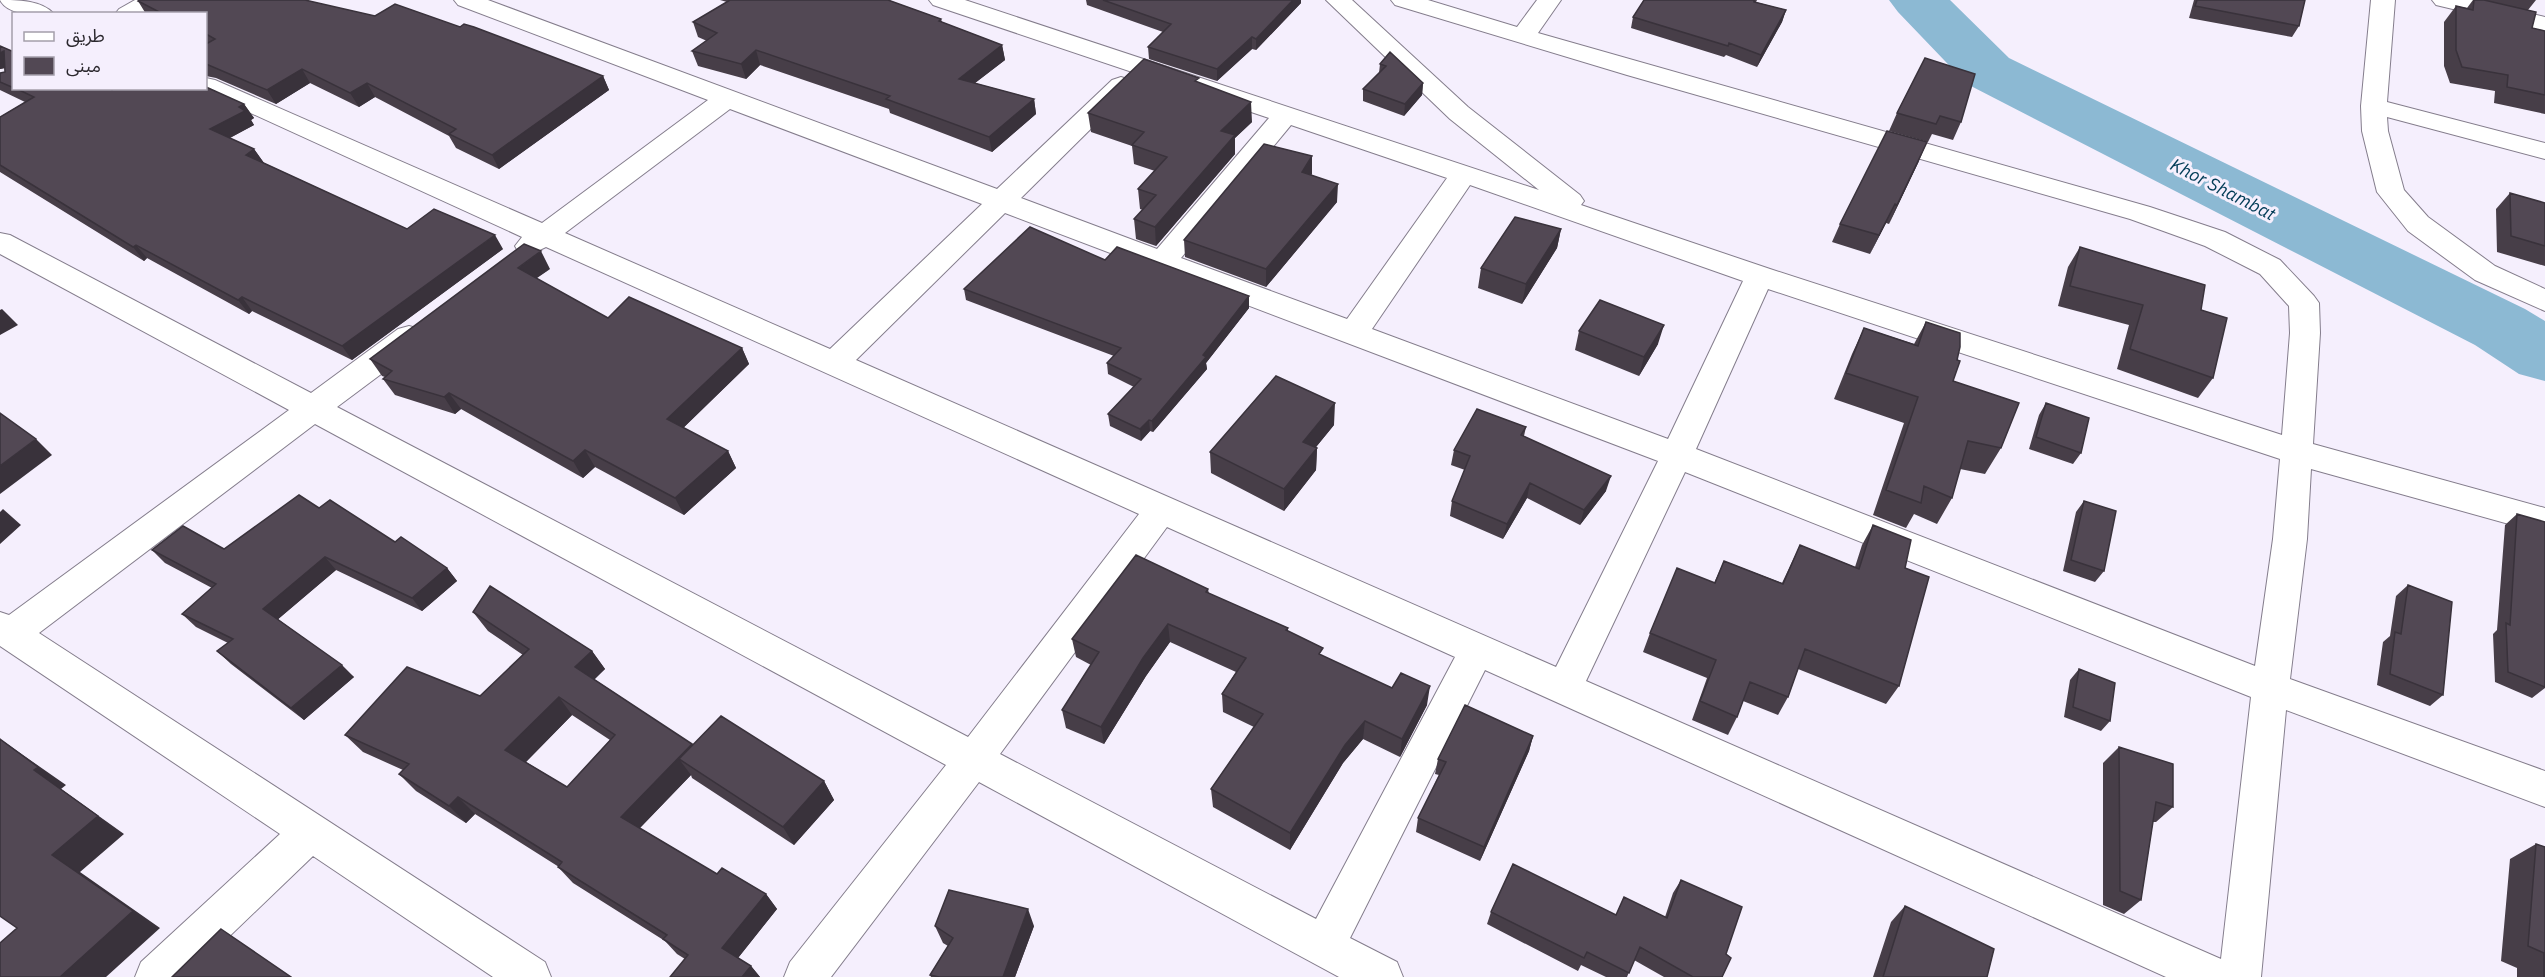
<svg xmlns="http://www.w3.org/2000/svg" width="2545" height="977" font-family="'IBM Plex Sans','Noto Sans Arabic',sans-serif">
	<rect width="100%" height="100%" fill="#f5effd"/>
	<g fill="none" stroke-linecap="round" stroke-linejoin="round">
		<path fill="#8cb9d3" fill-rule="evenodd" d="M1889,0H1950L2009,58L2525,309L2545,321V381L2519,374L2475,345L1967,84L1898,12Z"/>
		<defs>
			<path id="street" d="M0,0C17,0 42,0 54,14C37,14 9,17 0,0Z
				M135,0H165C153,17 133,14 115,14L119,9Z
				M454,0H488L997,189L1112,80L1121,77L1130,80L1134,85L1130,90L1021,198L1157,249L1269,118L933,5L929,0H965L1539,190L1450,119L1326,0H1352L1468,107L1580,195L1584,201L1581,205L1770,269L2282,435L2290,333L2289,306L2260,274L2205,246L2130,219L1627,75L1395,5L1391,0H1428L1517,27L1537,0H1561L1538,33L2150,207L2225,232L2280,260L2314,296L2319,303L2320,333L2313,444L2545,508V534L2311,469L2307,539L2290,679L2545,771V807L2286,710L2261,977H2166L1485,670L1350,938L1397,962L1403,977H1339L979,782L831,977H784L790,962L946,765L315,424L39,633L545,962L551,977H493L313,856L187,977H135L141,962L280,834L0,646V612L9,615L289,410L0,254V233L10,235L311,393L398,329L409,326L420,329L424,337L420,345L337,407L968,737L1139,514L546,247L529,255L519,253L515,246L522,237L196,88H206V78L215,80L542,223L708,100L458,5ZM730,109L982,204L830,349L565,233ZM1291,125L1447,178L1347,319L1181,258ZM1470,185L1743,281L1668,439L1372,329ZM1005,213L1658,461L1556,667L856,360ZM1768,289L2280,459L2273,539L2255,666L1696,449ZM1685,472L2251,697L2221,959L1586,681ZM1167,527L1455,657L1316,919L1000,754Z
				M2371,0H2395L2387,102L2545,143V159L2387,117L2388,131L2404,190L2428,217L2495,266L2545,289V311L2475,280L2408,231L2377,192L2362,131L2361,106Z
				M2432,0H2474L2545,17V31L2436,5Z"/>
		</defs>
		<use href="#street" stroke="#847d8c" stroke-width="2"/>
		<use href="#street" fill="#fff" fill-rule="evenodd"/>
	</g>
	<path fill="#473e48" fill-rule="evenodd" d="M720,0H888L941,19L942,22L1002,45L1005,60L975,83L1034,99L1036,114L992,152L890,113L889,109L760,65L746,79L698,66L692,51L707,41L698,37L693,22L727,2Z
		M1086,0H1301V3L1256,50L1252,49L1217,81L1149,59L1148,47L1163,32L1087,5Z
		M1644,0H1757L1756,2L1786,10L1782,22L1757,67L1726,55L1724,57L1631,28L1633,17Z
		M2194,0H2305L2299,26L2292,37L2189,18Z
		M2473,0H2536L2528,10L2532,28L2545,31V114L2494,103L2495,91L2450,83L2444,66V22L2456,6L2467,8Z
		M138,1L375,16L460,27L603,76L609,90L499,169L456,148L449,136L375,97L359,107L310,83L276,104L216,78L206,76V14H146Z
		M0,46L14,52V88H110L112,90L244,104L254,118L251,120L254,125L230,138L254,149L264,163L407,229L503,249L352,360L252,311L249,314L147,258L144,261L0,172V117L25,102L0,90V73L5,72V68L0,69Z
		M1390,52L1423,83L1422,95L1404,116L1363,101V89L1379,73L1380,64Z
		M1925,58L1961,122L1953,140L1932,134L1928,142L1889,131L1897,113Z
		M1199,83L1252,122L1235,138V154L1156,246L1136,239L1134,219L1143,210L1140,209L1138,189L1155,171L1134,164L1132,146L1091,132L1088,113Z
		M1919,161L1889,224L1886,223L1870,254L1832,242L1840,224Z
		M1312,174L1311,175L1337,202L1266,287L1185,257L1184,240Z
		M2510,193L2545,203V266L2497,252L2496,209Z
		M1561,229L1557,248L1522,304L1478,288L1481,268Z
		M2080,247L2201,310L2213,378L2198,398L2117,369L2129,325L2058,306L2068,267Z
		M1105,260L1249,308L1206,363L1207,369L1153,432L1150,431L1141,441L1110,426L1108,414L1134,387L1108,374L1107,363L1114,356L966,300L964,289Z
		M550,269L536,278L608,318L742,348L749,364L683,428L728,451L736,468L684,515L595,467L583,478L461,409L455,414L395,395L383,379L385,377L382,376L370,359Z
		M1926,322L1957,360L1953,381L2001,448L1985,474L1960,469L1952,498L1937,524L1914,514L1906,528L1873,515L1904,423L1834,399L1852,354L1864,328L1914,344Z
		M1579,331L1658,344L1639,376L1575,350Z
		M2046,403L2081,453L2073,464L2029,449L2039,415Z
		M1334,425L1316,447L1317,448L1316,470L1284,511L1211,473L1210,452Z
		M1526,427L1524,436L1606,491L1580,525L1527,498L1503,539L1450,516L1452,501L1465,470L1451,465L1454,450Z
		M2084,501L2104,571L2095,582L2063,571L2076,512Z
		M319,508L395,542L447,568L457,581L422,611L336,570L278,619L354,677L304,720L231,664L217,651L228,643L196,627L182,614L212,588L165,563L152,550L224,549Z
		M2517,514L2545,522V688L2532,698L2495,682L2493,634L2497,630L2505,525Z
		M1873,525L1905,568L1899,686L1886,704L1798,669L1788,697L1778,715L1743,701L1737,717L1728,735L1692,720L1707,678L1643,652L1650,633L1714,583L1724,561L1782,583L1800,545L1855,567L1862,545Z
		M2408,585L2443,695L2430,706L2377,685L2383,642L2390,636L2396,596Z
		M1208,589L1209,594L1288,628V631L1323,656L1427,705L1400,757L1363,739L1343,763L1290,850L1213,807L1211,789L1254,727L1223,712L1222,694L1236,672L1170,642L1146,676L1104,744L1066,728L1062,710L1091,665L1076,657L1072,639Z
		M473,612L592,651L605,669L594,679L693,745L824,781L834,800L794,845L692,778L691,775L640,828L717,874L766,894L777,909L738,958L751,966L760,977H670L685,959L677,954L665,941L573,883L558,867H559L475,814L466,823L416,791L399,774L403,770L363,752L345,735L480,696L523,655L488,631ZM572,715L610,740L567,787L526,762Z
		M2079,669L2110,721L2101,731L2064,717L2070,680Z
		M1533,736L1529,751L1480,861L1416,832L1418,818L1439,775L1435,774L1438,759Z
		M2119,747L2173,807L2156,822H2153L2141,900L2124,914L2103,905V763Z
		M2536,844L2545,847V977H2517V968L2501,961L2510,859Z
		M1681,880L1726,954L1722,977H1664L1634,960L1627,977H1606L1581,965L1578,971L1487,924L1491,912L1616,915L1624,897L1665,917L1673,893Z
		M1905,906L1987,977H1873L1891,922Z
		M935,926H1034L1015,977H931L930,975L948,946L943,943Z"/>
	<path fill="#39323b" d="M1293,0H1301V3L1256,50V39Z
		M1786,10L1782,22L1757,67L1761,55Z
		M1252,37V49L1217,81V69Z
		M1002,45L1005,60L962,93L959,79Z
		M756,50L760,65L746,79L741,64Z
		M4,51L14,66L0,69V53Z
		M302,69L310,83L276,104L267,90Z
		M603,76L609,90L499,169L492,155Z
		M367,83L375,97L359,107L350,93Z
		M1423,83L1422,95L1404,116L1405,104Z
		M1034,99L1036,114L992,152L989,137Z
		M1251,102L1252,122L1235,138V154L1156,246L1155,227L1221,131Z
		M244,104L254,118L251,120L254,125L220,143L210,129Z
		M1927,142L1919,161L1889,224L1897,205Z
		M254,149L264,163L246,155Z
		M1312,156V174L1302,190V172Z
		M1338,184L1337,202L1266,287V269Z
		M1895,204L1886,223L1870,254L1879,235Z
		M1561,229L1557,248L1522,304L1526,284Z
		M495,235L503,249L352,360L342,346Z
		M136,245L147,258L144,261L133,247Z
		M541,251L550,269L527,285L518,268Z
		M1249,296V308L1206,363L1207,369L1153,432L1152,421Z
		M242,297L252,311L249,314L238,300Z
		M2,309L18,325L0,335V310Z
		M1664,325L1658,344L1639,376L1644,357Z
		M742,348L749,364L675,436L667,419Z
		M449,393L461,409L455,414L444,397Z
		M1335,403L1334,425L1303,463V442Z
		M1149,420L1150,431L1141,441L1140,429Z
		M36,439L52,455L0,494V466Z
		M1317,448L1316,470L1284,511V489Z
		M585,450L595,467L583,478L573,461Z
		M728,451L736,468L684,515L675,498Z
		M1611,476L1606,491L1580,525L1584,510Z
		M1530,483L1527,498L1503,539L1507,524Z
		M3,509L21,525L0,544V512Z
		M325,557L336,570L276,621L263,609Z
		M447,568L457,581L422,611L412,598Z
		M1168,624L1170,642L1146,676L1104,744L1101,727L1143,658Z
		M592,651L605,669L589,685L575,667Z
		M342,665L354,677L304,720L291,708Z
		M1430,686L1427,705L1400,757L1402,739Z
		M559,697L572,715L521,767L505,750Z
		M1365,721L1363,739L1343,763L1290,850V833L1345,745Z
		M1533,736L1529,751L1480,861L1484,847Z
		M0,739L66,785L61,789L124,834L80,872L160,928L106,977H60L52,855L34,770Z
		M692,744L704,761L679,759L691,775L635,833L621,817Z
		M824,781L834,800L794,845L783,827Z
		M458,797L475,814L466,823L449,806Z
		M766,894L777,909L734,963L722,948Z
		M1028,909L1034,926L1015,977H1003Z
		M751,966L760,977H742Z"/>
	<path fill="#524854" stroke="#39323b" stroke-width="1.5" fill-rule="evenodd" d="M139,0H305L375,16L395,4L460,27L464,24L474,27L603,76L492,155L449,134L456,129L367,83L350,93L302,69L267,90L206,64V44L215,39L206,34V14H163L138,1Z
		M730,0H888L941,19L939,21L1002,45L959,79L1034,99L989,137L886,99L890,96L756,50L741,64L692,51L717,33L693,22Z
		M1103,0H1293L1256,39L1252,37L1217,69L1148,47L1171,24Z
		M1644,0H1754V2L1786,10L1761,55L1729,43L1728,46L1633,17Z
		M2197,0H2305L2299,26L2195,6Z
		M2474,0H2484L2536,12L2532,28L2545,31V95L2507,87L2508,75L2462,67L2456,50V6L2473,10Z
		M0,46L14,52V88L0,82V73L5,72L4,51L0,53Z
		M1390,52L1423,83L1405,104L1363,89L1386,66L1380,64Z
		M1925,58L1975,74L1961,122L1940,116L1936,124L1897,113Z
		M1144,59L1199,78L1195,81L1251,102L1221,131L1235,135L1155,227L1134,219L1156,195L1138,189L1167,157L1132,145L1144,132L1088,113Z
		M206,87L244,104L239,107L245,111L210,129L254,149L246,155L407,229L434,209L495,235L342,346L242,297L238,300L136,245L133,247L0,165V117L34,97L15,88H110L112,90L115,88H206Z
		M1887,131L1927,142L1897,205L1895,204L1879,235L1840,224Z
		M1264,144L1312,156L1302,172L1338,184L1266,269L1184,240Z
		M2510,193L2545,203V246L2511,236Z
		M1515,217L1561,229L1526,284L1481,268Z
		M1030,227L1105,260L1117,247L1249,296L1203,355L1206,357L1152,421L1149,420L1140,429L1108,414L1141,379L1107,363L1121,348L964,289Z
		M524,244L541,251L518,268L608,318L629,297L742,348L667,419L728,451L675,498L585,450L573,461L449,393L444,397L383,379L392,371L370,359Z
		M2080,247L2205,285L2201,310L2227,318L2213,378L2130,349L2143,305L2070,286Z
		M1600,300L1664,325L1644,357L1579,331Z
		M1926,322L1960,333V347L1957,360L1960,361L1953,381L2019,403L2001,448L1968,441L1952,498L1924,486L1921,503L1886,490L1918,397L1846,373L1864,328L1918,346Z
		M1276,376L1335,403L1303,442L1317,448L1284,489L1210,452Z
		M2046,403L2089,418L2081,453L2036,437Z
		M1477,409L1526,427L1521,435L1611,476L1584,510L1530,483L1507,524L1452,501L1470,456L1454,450Z
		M0,413L36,439L0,466Z
		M299,495L319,508L330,500L395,542L401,537L447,568L412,598L325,557L263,609L342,665L291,708L217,651L233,639L182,614L216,584L152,550L183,526L224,549Z
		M2084,501L2116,511L2104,571L2071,560Z
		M2517,514L2545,522V687L2508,672L2506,623L2510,625Z
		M1873,525L1911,540L1905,568L1929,577L1899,686L1805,649L1788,697L1750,682L1737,717L1700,701L1716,660L1650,633L1677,568L1715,583L1724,561L1783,584L1800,545L1859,569Z
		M1136,555L1208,589L1206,592L1288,628L1286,630L1323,648L1319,654L1392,688L1401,673L1430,686L1402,739L1365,721L1345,745L1290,833L1211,789L1263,714L1222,694L1246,658L1168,624L1143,658L1101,727L1062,710L1099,652L1072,639Z
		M2408,585L2452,602L2443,695L2390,674L2395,632L2401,634Z
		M490,586L592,651L575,667L692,744L621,817L717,874L722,868L766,894L722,948L751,966L742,977H670L688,955L663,939L667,935L558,867L562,862L458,797L449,806L399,774L409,764L345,735L407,667L480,696L529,649L473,612ZM559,697L615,735L567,787L505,750Z
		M2079,669L2115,683L2110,721L2073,707Z
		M1465,705L1533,736L1484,847L1418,818L1446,762L1438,759Z
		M721,716L824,781L783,827L679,759Z
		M0,739L38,767L34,770L98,816L52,855L133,911L60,977H0V943L17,928L0,916Z
		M2119,747L2173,764V807L2156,802L2141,900L2120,891Z
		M2536,844L2545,847V977H2544V953L2528,946Z
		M1513,864L1616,915L1624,897L1667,918L1681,880L1742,907L1726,954L1731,958L1722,977H1693L1640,947L1629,973L1587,952L1584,958L1491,912Z
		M949,890L1028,909L1003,977H939L930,975L953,938L935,926Z
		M1905,906L1994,949L1987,977H1883Z
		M221,929L291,977H172Z"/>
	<g text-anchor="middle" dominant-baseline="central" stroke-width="6" stroke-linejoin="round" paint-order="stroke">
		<g font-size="18" font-style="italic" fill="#003b56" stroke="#f5effd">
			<text transform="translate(2223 189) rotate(27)">Khor Shambat</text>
		</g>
	</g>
	<rect x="12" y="12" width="195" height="78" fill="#f5effd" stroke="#a49faa" stroke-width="1.5"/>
	<rect x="24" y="32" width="30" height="9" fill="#ffffff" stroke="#a49faa" stroke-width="1.5"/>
	<text x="66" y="42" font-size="18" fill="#2b282e">طريق</text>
	<rect x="24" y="57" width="30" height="18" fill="#524854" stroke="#a49faa" stroke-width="1.5"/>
	<text x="66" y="72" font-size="18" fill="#2b282e">مبنى</text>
</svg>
